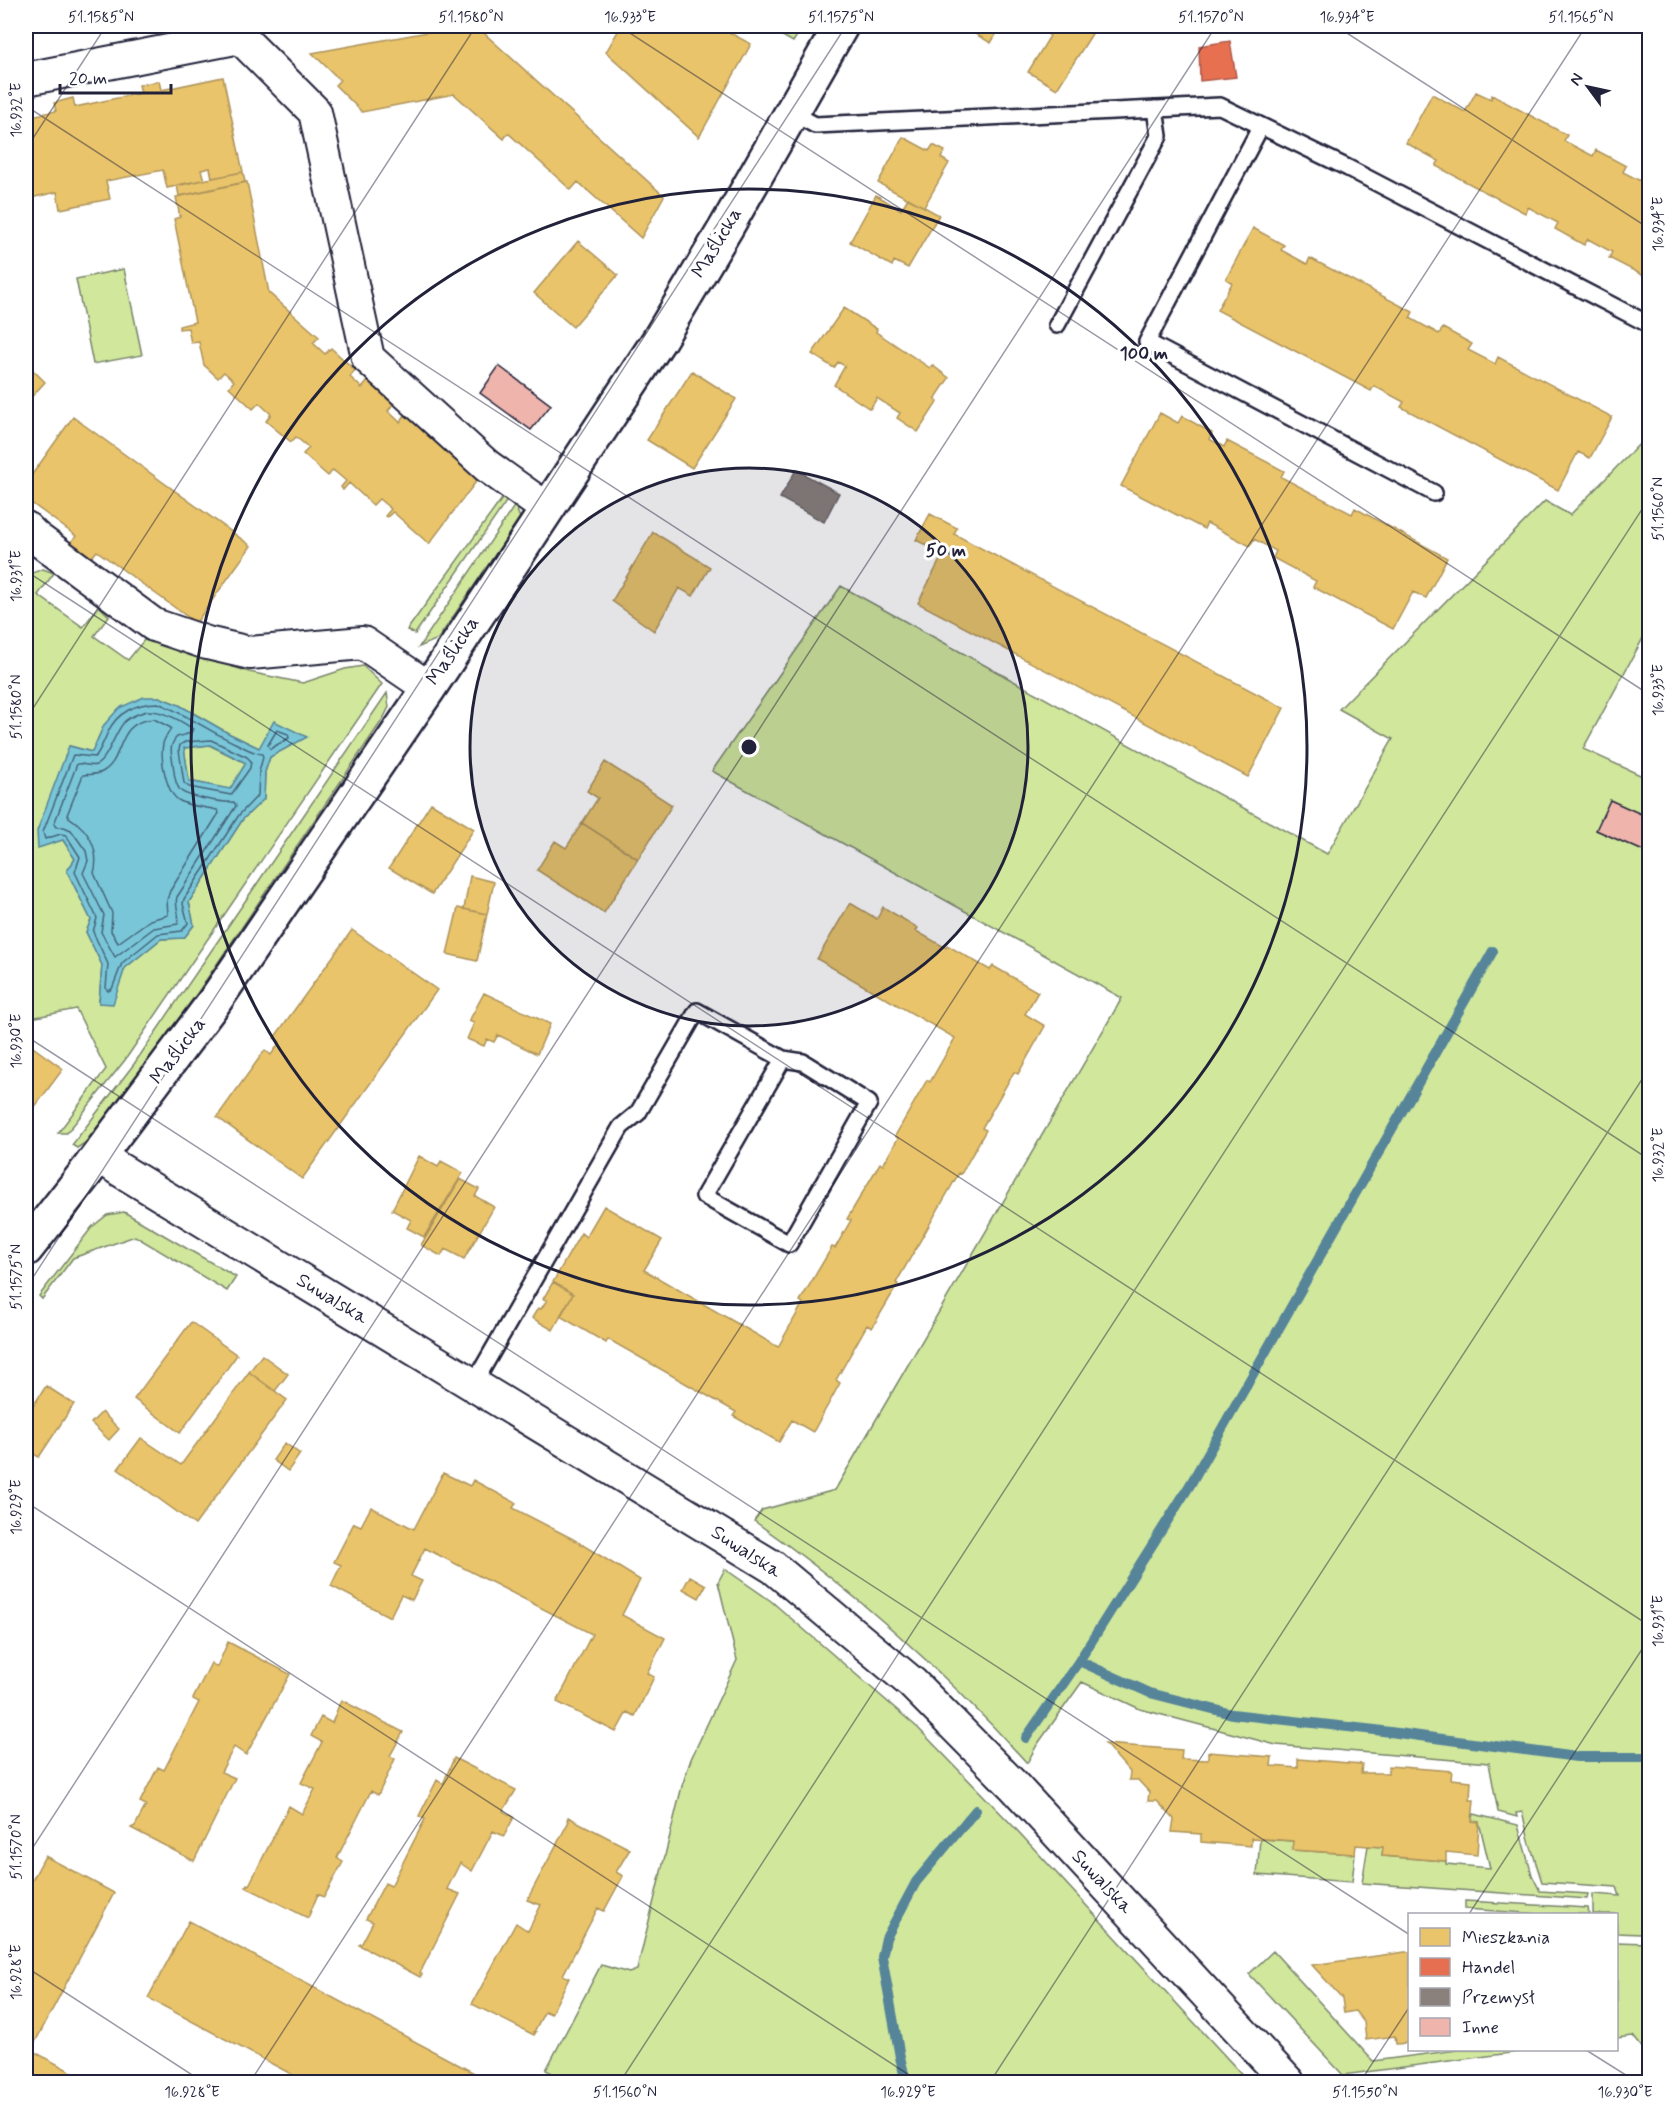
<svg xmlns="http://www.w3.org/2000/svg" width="1675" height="2108" font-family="Mynerve,sans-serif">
	<rect width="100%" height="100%" fill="#fff"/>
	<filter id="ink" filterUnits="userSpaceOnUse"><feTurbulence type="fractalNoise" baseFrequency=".0167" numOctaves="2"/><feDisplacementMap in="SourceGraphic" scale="12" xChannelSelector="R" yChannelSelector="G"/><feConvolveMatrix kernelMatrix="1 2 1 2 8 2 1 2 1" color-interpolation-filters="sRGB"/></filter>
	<g filter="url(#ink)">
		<path fill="#d0e79c" stroke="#79846c" stroke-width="1.5" fill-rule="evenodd" d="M765,26H803L793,42Z
			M124,269L142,355L93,364L76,279Z
			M1649,434V627L1583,749L1649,779V2056L1633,2036L1617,2038V1942L1646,1943L1641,1934L1617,1933L1616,1914H1593V1894L1620,1896L1617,1887L1542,1882L1530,1844L1522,1812L1516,1813L1517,1817L1498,1812L1489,1763L1276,1745L1140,1709L1082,1682L1037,1745L1027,1763C944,1671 856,1592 754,1521L762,1510L835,1490L1122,998L712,771L841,586L1327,854L1393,739L1339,709L1545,501L1570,515Z
			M504,496L508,499L415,634L407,630Z
			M515,505L520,518L438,639L419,647Z
			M43,569L54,573L38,595L83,627L99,606L109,616L94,636L128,660L144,640L193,653L249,672L303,683L345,669L363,666L382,684L125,1060L67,1133H58L106,1069L76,1009L26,1019V579L29,574ZM159,697L179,705L228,733L259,748L306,737L270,757L265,772L264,799L243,819L189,902L194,925L184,938L161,939L125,968L99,1002L102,965L86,932L91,920L67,871L75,859L63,840L70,746L92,752L104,725Z
			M387,693L389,707L383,719L198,992L91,1139L77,1148L72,1145L134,1064Z
			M209,745L246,763L230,790L189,781L184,748Z
			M124,1212L236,1277L227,1291L135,1236L73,1258L42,1299L39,1296L92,1227L107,1215Z
			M725,1569L771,1601L918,1728L1014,1827L1249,2082H570L546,2070L601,1965L629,1973L637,1970L682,1786L691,1759L737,1660L718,1582Z
			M1474,1814L1518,1825L1532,1875L1540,1891L1588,1894L1587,1899L1362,1883L1368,1846L1383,1847L1382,1856L1446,1861V1864L1490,1868L1479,1822L1472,1821Z
			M1260,1839L1293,1841V1850L1355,1854L1352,1882L1257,1875Z
			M1465,1901L1588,1908L1589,1914H1541L1465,1909Z
			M1273,1951L1373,2061L1457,2050H1533L1343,2075L1249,1974Z"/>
		<path fill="#79c6d8" stroke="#568499" stroke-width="1.5" fill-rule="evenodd" d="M144,697H159L179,705L228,733L259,748L274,721L307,737L270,757L265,772L264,799L243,819L189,902L194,925L184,938L161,939L125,968L113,1004L99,1003L102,965L86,932L91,920L67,871L75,859L63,840L38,848L37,831L69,746L92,752L104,725L119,708ZM210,745L246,763L230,789L189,781L184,748Z"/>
		<path fill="#e9c46a" stroke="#ad935c" stroke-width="1.5" d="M461,26H476L664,196L641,238L578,182L571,190L508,133L504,139L454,94L362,112L335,85L340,80L312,53Z
			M621,26H717L751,44L699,137L606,52Z
			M961,26H1001L991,43Z
			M1041,26H1097L1057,89L1028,72L1050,36L1042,30Z
			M223,77L243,172L212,178L210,168L201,170L204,180L167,188L163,170L106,181L110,199L60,209L57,192L26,199V117L56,111L54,103L73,98L75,107L141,93L139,85L159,81L161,90Z
			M1476,92L1491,99L1492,95L1567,135L1564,141L1593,156L1596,150L1626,166L1623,172L1648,185L1650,181V279L1609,258L1612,252L1588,239L1584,245L1555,229L1558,223L1528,207L1525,213L1436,166L1439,161L1406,143L1432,94L1465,112Z
			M903,137L929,151L933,145L945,151L941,158L949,163L924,207L878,183Z
			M243,172L245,182L179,196L177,185Z
			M247,182L269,293L319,337L313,343L325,354L331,348L355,370L350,377L362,388L368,381L393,404L388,411L400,422L405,415L478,479L429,544L393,512L387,517L385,516L391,509L379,499L373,505L349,483L343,490L341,487L346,481L333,470L328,476L303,454L309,448L296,437L291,442L266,421L271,414L259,403L253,409L229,387L234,381L224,372L218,378L204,365L199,342L191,343L188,328L179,329V326L195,322L174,219L180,217L176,197Z
			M876,195L901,210L908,198L939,215L908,268L894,261L892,266L850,242Z
			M1253,228L1284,245L1281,250L1307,264L1310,258L1413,312L1410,318L1439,334L1443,328L1472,344L1468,350L1495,364L1498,357L1612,417L1590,458L1578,452L1558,490L1401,407L1404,402L1374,386L1371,391L1217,310L1232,283L1226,279Z
			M578,241L618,275L573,327L534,293Z
			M844,308L877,329L876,332L930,368L932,365L949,378L935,399L938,401L918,432L897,418L900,413L877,398L870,409L834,385L845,366L838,362L834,368L812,354Z
			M26,363L45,382L26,403Z
			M692,371L736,399L692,468L647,440Z
			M1160,413L1178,423L1182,416L1212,433L1209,439L1224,447L1227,441L1284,471L1281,477L1352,514L1355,508L1447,558L1426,598L1413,592L1393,629L1313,587L1316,581L1273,558L1276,551L1254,539L1250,546L1207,523L1204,529L1121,486Z
			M73,417L251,546L196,623L97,551L91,558L70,543L76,536L26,499V483Z
			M930,514L957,528L954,534L1284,708L1248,777L918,603L943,554L916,540Z
			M653,532L710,567L693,596L679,588L654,631L612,601Z
			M605,762L672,805L638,859L582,823L598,798L587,791Z
			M431,803L474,829L432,894L389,868Z
			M582,823L638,859L604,913L537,870L555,841L566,848Z
			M470,876L494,882L487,914L464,909Z
			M850,903L877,919L883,907L918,928L916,931L946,948L947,945L990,970L993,966L1038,992L1025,1014L1045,1026L1018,1074L1014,1072L982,1128L986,1130L961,1174L959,1173L896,1283L898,1284L872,1328L867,1325L836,1380L840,1383L813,1432L792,1420L779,1442L733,1416L736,1412L608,1339L606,1343L560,1316L573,1294L553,1282L581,1233L586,1237L604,1206L662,1240L644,1270L778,1347L803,1303L800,1301L832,1247L835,1248L851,1220L847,1219L880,1163L883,1165L898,1138L895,1136L927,1080L930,1082L955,1038L817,959Z
			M458,908L487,914L477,961L447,954Z
			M352,930L437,990L302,1179L217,1117L265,1050L271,1055L280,1042L274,1038Z
			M484,993L550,1024L537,1054L498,1035L494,1042L487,1039L484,1046L467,1039L474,1023L469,1021Z
			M26,1042L63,1069L34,1108L26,1102Z
			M419,1156L438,1167L441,1161L463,1173L424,1237L407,1228L411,1220L392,1210Z
			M460,1179L479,1189L475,1196L494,1207L464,1259L445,1249L441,1256L421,1245Z
			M553,1282L573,1294L553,1330L532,1318L538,1308L541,1309L547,1300L543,1299Z
			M191,1322L237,1355L180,1433L134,1399Z
			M262,1355L288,1374L275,1391L249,1372Z
			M249,1372L287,1400L195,1525L118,1469L141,1438L181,1465Z
			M46,1386L74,1404L39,1457L26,1450V1417Z
			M26,1400L33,1406L26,1417Z
			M102,1412L119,1429L109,1440L91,1423Z
			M285,1443L300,1454L288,1471L273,1460Z
			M443,1473L470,1486L473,1480L516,1503L513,1508L573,1539L640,1580L622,1615L665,1638L647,1673L654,1677L635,1716L627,1712L616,1732L557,1702L592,1634L425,1548L411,1576L422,1581L412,1600L401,1595L390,1617L331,1586L341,1565L334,1562L354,1523L361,1526L371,1507L414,1529Z
			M690,1576L706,1585L699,1598L683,1589Z
			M228,1642L290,1674L246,1755L234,1747L221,1772L235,1778L194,1861L131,1828L135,1826L146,1805L140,1802L158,1767L164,1770L199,1702L193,1699L211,1663L217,1667Z
			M341,1700L403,1732L390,1756L395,1759L378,1795L371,1791L337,1858L343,1862L324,1897L318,1894L308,1918L246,1887L247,1884L249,1885L289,1806L302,1814L315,1789L301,1783L322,1742L311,1736L321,1717L332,1723Z
			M1105,1744L1182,1750L1181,1759L1208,1760V1752L1272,1757L1271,1766L1298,1768V1759L1362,1764L1361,1773H1388L1389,1766L1452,1771L1451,1779L1471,1781L1470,1800H1474L1472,1821L1479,1822L1477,1855L1446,1852V1861L1382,1856L1383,1847L1368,1846L1356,1845L1355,1854L1292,1850L1293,1841L1251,1838V1846L1201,1842V1834L1172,1832L1174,1819L1157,1801H1148L1149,1792L1138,1780H1129L1130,1772Z
			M454,1758L516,1790L503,1811L514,1817L504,1836L493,1831L472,1871L460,1863L447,1889L460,1894L420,1973L422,1974L420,1977L359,1945L362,1943L373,1922L366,1919L385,1883L391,1886L425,1819L419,1816L437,1780L443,1784Z
			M568,1817L630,1849L616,1872L623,1876L604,1911L598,1908L563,1975L569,1978L551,2014L545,2011L534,2032H536L534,2035L472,2004L516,1923L528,1931L541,1905L527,1900L569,1821L567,1820Z
			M45,1856L114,1893L31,2050L88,2081L87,2082H26V1892Z
			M189,1921L491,2082H306L148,1998Z
			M1405,1952H1410V2043L1396,2044L1395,2036L1366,2040L1364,2022L1355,2011L1344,2013L1342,1998L1312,1965Z"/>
		<path fill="#e76f51" stroke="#ac584a" stroke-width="1.5" d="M1230,41L1236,77L1200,81L1199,46Z"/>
		<path fill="#8a817c" stroke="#6b6468" stroke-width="1.5" d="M796,470L839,493L824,522L780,498Z"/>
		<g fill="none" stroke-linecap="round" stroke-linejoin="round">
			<path stroke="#45647a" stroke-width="1.5" d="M158,703C186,714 210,732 237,744C245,748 253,753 262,754L263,757L259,772L258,795L239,815L184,899L183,904L188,923L182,931L158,934L122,963L112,989L108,991L106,988L108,964L93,932L97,918L75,872L80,857L66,835L61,834L45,839L43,832L73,755L95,757C101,750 104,740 108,732C117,712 137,703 158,703Z
				M147,711C163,710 180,720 193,729L191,733L177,737C169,745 171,752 173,763C174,771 174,783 180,790C186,797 224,803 234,802L236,806L177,897C174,906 181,915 178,924L154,928L115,957L101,932L104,915L83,873L88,861L86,851L71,830L64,827H56L54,824L77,764C83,763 89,767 96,765C108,760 115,731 125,721C131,716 140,713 147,711Z
				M154,719L171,728C169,733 164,738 163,744C160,758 166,794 180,801C191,807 206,807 217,810L219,813L170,891L167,900L168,915L150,920L118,943L111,931L112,913L94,873C99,855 93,837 78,824C74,820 70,819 67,815L83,775C89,774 96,775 102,772C126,760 114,721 154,719Z
				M277,730L288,734L289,738L270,749L268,745Z
				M211,740L247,757L251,761L250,768L231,795L189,787L184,783L179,750L180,745L185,742Z"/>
			<path stroke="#568499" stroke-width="10" d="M1650,1474L1646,1519L1650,1532
				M1079,1661L1150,1693L1232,1714L1375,1730L1577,1757H1650
				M1026,1738L1079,1661L1190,1485L1493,951
				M906,2082L900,2057L882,1957L886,1938L916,1882L976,1810"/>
		</g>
		<path fill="#efb4ac" stroke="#22223b" stroke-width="1.5" d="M499,366L551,405L531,430L480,393Z
			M1610,800L1650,818V854L1596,830Z"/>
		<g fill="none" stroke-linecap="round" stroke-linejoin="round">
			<defs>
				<path id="lane" d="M793,113L815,125L1220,106L1348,168L1650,325
					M1261,126L1147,342L1434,493
					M1057,325L1159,136L1155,109
					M473,1385L621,1127L638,1113L697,1011L783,1059L704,1196L789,1244L869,1103L803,1062L783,1059"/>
				<path id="street" d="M26,79L240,37L315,112L368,358L487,466L547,509
					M26,528L35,537L154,625L207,643L250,653L363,643L429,688
					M99,1155L117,1168L773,1567L912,1683L1013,1785L1288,2082"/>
				<path id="secondary" d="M26,1249L84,1175L214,1002L429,688L659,340L727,226L841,26"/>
			</defs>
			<use href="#lane" stroke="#22223b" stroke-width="20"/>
			<use href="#street" stroke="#22223b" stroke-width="36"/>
			<use href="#secondary" stroke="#22223b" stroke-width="38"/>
			<use href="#lane" stroke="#fff" stroke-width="15"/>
			<use href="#street" stroke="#fff" stroke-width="32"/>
			<use href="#secondary" stroke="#fff" stroke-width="33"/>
		</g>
	</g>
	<path fill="none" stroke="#22223b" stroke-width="1.5" stroke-opacity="0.45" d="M619,26L1650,695M1336,26L1650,229M26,106L1650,1160M26,149L106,26M26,571L1650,1626M26,719L476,26M26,1036L1410,1935M26,1288L846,26M26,1502L920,2082M26,1858L1216,26M1469,1914L1650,1637M26,1967L203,2082M1586,2050L1637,2082M250,2082L1586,26M620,2082L1650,497M990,2082L1650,1067M1360,2082L1410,2006"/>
	<circle cx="749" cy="747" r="279" fill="#22223b" fill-opacity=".12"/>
	<g fill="none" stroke="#22223b" stroke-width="3">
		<circle cx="749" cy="747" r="279"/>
		<circle cx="749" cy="747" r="558"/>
	</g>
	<g text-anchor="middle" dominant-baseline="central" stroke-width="6" stroke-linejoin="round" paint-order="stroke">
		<g font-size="20" fill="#22223b" stroke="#fff">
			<text transform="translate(717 243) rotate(-59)">Maślicka</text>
			<text transform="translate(453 651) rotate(-56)">Maślicka</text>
			<text transform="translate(178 1051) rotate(-53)">Maślicka</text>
			<text transform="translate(332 1299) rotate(31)">Suwalska</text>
			<text transform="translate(746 1552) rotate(33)">Suwalska</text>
			<text transform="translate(1102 1882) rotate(47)">Suwalska</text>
		</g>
	</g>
	<circle cx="749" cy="747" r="9" fill="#22223b" stroke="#fff" stroke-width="3"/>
	<g font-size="18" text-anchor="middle" font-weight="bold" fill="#22223b" stroke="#fff" stroke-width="6" stroke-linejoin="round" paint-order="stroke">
		<text x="1144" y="359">100 m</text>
		<text x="946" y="556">50 m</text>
	</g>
	<rect width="1675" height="2108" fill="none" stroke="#fff" stroke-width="66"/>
	<rect x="1408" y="1913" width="210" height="138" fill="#ffffff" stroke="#a7a7b1" stroke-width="1.5"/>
	<rect x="1420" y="1928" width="30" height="18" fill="#e9c46a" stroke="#a7a7b1" stroke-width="1.5"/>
	<text x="1462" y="1943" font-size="18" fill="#22223b">Mieszkania</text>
	<rect x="1420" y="1958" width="30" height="18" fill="#e76f51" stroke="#a7a7b1" stroke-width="1.5"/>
	<text x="1462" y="1973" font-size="18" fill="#22223b">Handel</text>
	<rect x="1420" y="1988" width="30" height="18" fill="#8a817c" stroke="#a7a7b1" stroke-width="1.5"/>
	<text x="1462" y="2003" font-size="18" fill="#22223b">Przemysł</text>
	<rect x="1420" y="2018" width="30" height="18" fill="#efb4ac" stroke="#a7a7b1" stroke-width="1.5"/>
	<text x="1462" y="2033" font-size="18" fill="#22223b">Inne</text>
	<g transform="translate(1588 87) rotate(303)" stroke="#ffffff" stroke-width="4.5" paint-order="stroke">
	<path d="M0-4.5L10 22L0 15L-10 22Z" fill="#22223b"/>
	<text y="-9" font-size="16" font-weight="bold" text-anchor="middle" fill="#22223b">N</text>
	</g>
	<path d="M60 84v9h111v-9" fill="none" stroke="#22223b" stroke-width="3"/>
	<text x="69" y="84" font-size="18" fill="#22223b" stroke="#ffffff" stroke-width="4.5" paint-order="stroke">20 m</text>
	<rect x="33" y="33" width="1609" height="2042" fill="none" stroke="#22223b" stroke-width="2"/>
	<g font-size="15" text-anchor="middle" fill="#22223b">
		<text x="101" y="22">51.1585°N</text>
		<text x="471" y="22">51.1580°N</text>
		<text x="630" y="22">16.933°E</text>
		<text x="841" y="22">51.1575°N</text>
		<text x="1211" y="22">51.1570°N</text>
		<text x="1347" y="22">16.934°E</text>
		<text x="1581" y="22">51.1565°N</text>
		<text transform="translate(16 110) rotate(-90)" y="5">16.932°E</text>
		<text transform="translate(1658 224) rotate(-90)" y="5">16.934°E</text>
		<text transform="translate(1658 509) rotate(-90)" y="5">51.1560°N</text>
		<text transform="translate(16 576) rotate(-90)" y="5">16.931°E</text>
		<text transform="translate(1658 690) rotate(-90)" y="5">16.933°E</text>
		<text transform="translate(16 707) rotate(-90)" y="5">51.1580°N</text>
		<text transform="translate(16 1041) rotate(-90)" y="5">16.930°E</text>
		<text transform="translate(1658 1155) rotate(-90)" y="5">16.932°E</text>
		<text transform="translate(16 1277) rotate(-90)" y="5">51.1575°N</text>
		<text transform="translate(16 1507) rotate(-90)" y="5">16.929°E</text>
		<text transform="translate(1658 1621) rotate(-90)" y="5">16.931°E</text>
		<text transform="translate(16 1847) rotate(-90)" y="5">51.1570°N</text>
		<text transform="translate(16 1972) rotate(-90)" y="5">16.928°E</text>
		<text x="192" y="2097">16.928°E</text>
		<text x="625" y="2097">51.1560°N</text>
		<text x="908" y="2097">16.929°E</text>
		<text x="1365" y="2097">51.1550°N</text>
		<text x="1625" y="2097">16.930°E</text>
	</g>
</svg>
